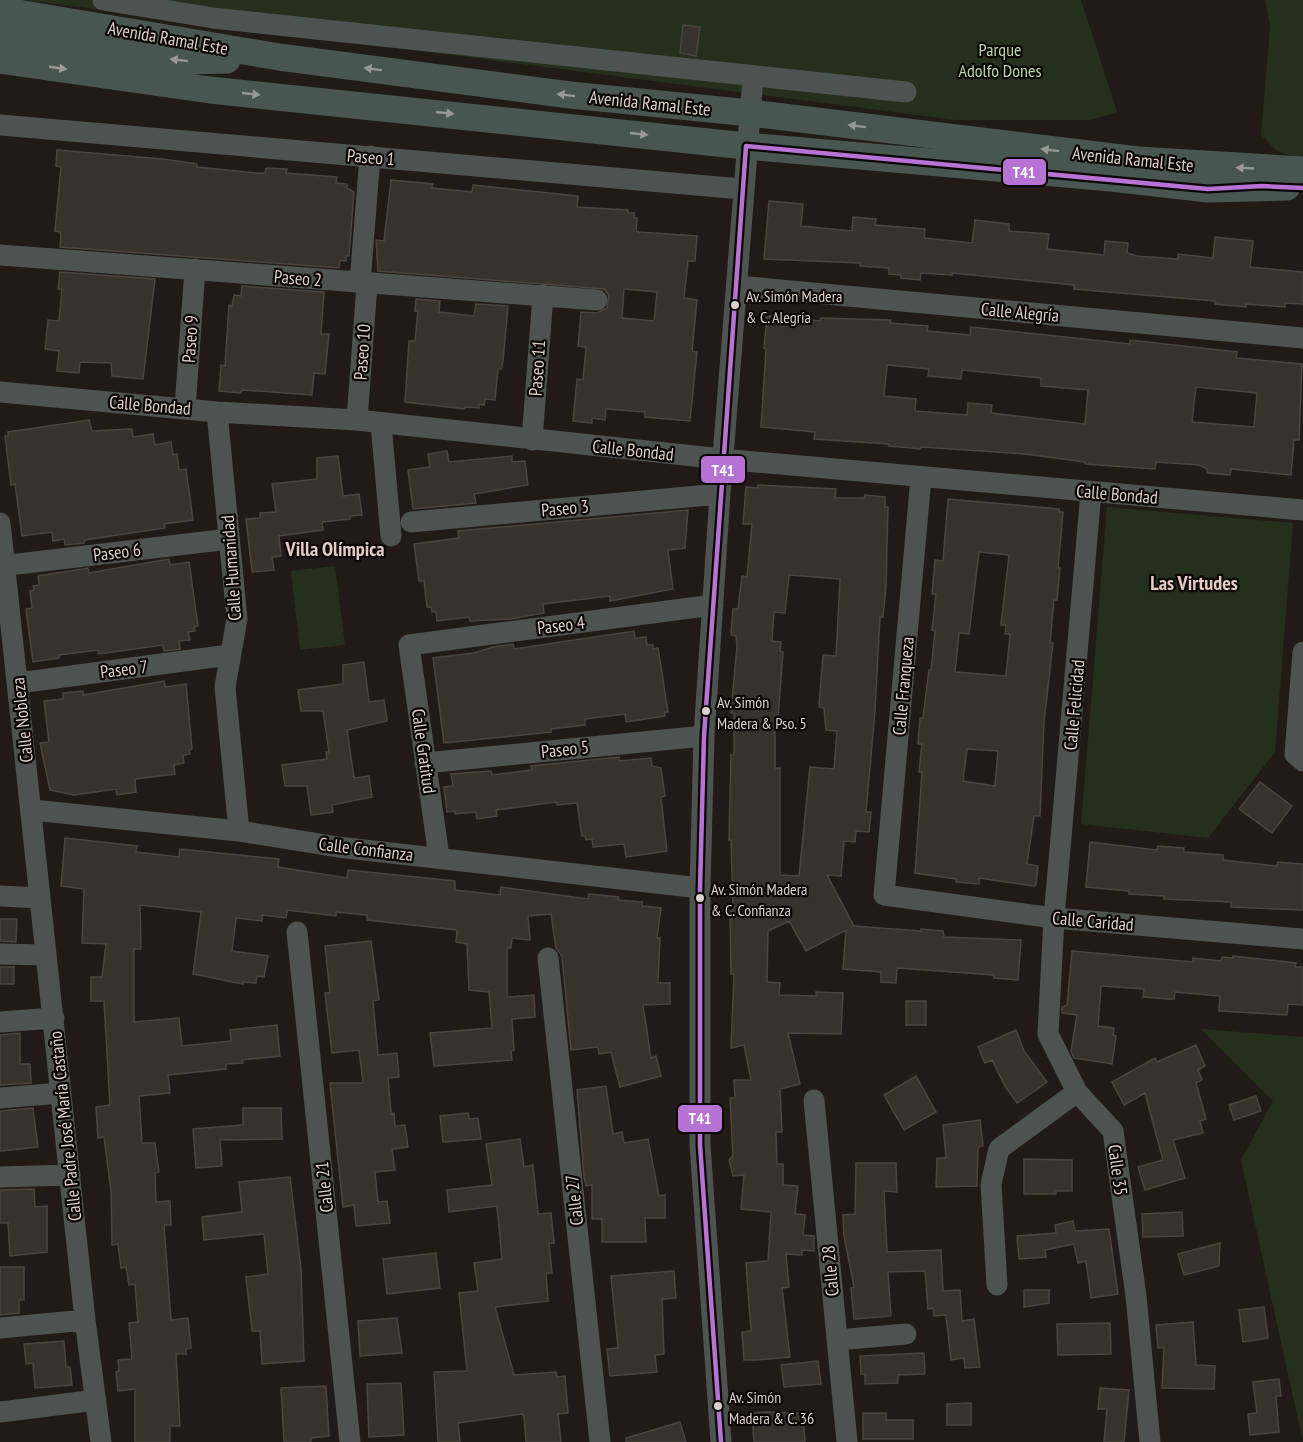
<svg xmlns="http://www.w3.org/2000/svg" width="1303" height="1442" font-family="'PT Sans Narrow',sans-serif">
	<rect width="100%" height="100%" fill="#221a17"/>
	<path fill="#24301c" d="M25,0H1081L1117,112L1091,120H956Z
		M1265,0H1303V160L1277,151L1261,135L1270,25Z
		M1107,507L1293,523L1275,752L1208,838L1081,824Z
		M335,566L345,645L300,650L291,571Z
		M1201,1029L1303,1037V1442L1241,1160L1273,1101Z"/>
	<path fill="#38322c" stroke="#4b4541" stroke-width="1.5" fill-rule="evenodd" d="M683,25L700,27L696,56L680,53Z
		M57,150L163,159L197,164V167L256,173H265L266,168L287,169L286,173L337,177L336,183L347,184V188L354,192L349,256H346V261L340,260L339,268L60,247L61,236L60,232L55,231L61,167L56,166Z
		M391,180L433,184L432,188L472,192L473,185L578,196L577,207L628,210V213H634V218H637L636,231L639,232L697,236L695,261H688L684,298L697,300L692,351L697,352L690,421L645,417V412L606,409L605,420L592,418V423L573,421L577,379L583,380L586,347L578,346L581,312L597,313L607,308L609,295L604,289L378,271L376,240L384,241ZM624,289L657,292L654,321L622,318Z
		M769,201L803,204L801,226L852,231L853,217L876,219L875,225L925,229L924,238L972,243L975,220L1009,224V231L1049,234L1047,249L1104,255L1105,241L1128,243L1127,253L1137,256L1178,259V254L1213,258L1215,237L1253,241L1250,267L1303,272V304L1285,303V307L1246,304V307L1215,304V301L1074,289V285L952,273V275L921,273L920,280L901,278V275L889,274V268L860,266V263L764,259Z
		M60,272L155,279L143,379L112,376L111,363L80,362L79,373L57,371L59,351L45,349L48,320L59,321L62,289H58Z
		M242,286L324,292L321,334H329L325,374L314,373L312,395L242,390L241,393L219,391L221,365L225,366L229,305L232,306L234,295L241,296Z
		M416,299L440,301L439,312L474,316L476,304L508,306L503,361L501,369H498L495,400L485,399L484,405L479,404V408L465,407V409L405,402L409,341H415L418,311H415Z
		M770,316L820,321L821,318L891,320L890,323L928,326L927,331L970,335L971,327L1130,344V340L1237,352L1236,358L1302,364L1299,440H1294L1291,475L1231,469L1230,475L1207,473V469L1199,465L1156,462L1155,469L1085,464V462L1025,454L921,447V449L889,446V444L814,439L815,432L761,427L766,349L764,348L767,317ZM887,365L929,369L928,376L961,379L962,370L1041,378V386L1088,390L1085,424L991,413L992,405L968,403L967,415L915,411L916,399L884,396ZM1196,387L1257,393L1254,427L1192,422Z
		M89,420L92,431L132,429L133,437L153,434L155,445L171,442L173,455L177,454L179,470L186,469L193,520L164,524L165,528L85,540L84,543L65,545L64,539L53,541L52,532L22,536L15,484L11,485L5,436H8V432Z
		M447,451L449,462L512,456V462L525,461L528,485L474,494L476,503L413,509L408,470L430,467L428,454Z
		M338,456L343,496L359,494L362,515L350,516V519L322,522L323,530L279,536L281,556L272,557L274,570L252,572L246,519L260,518V513L276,512L272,484L317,479V458Z
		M758,485L836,489L835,498H864L865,495L885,497V507H888L886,586L883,617L880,616L875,711L866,812H871L869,832L856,831L855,842L844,841L841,876L827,875L854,926L921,931V929L943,931L944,937L1021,940L1018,980L994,978V975L897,968L896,983L881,982V972L843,969L846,930L806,951L789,921L768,931L767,982L780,983L779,995L816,996V992L843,993L841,1034L788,1033L800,1084L780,1089L782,1132H776L777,1164H783V1185L798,1186L795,1214L805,1215L803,1235L814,1236V1251L802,1250V1255L786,1254L789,1287L782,1288L790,1357L757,1360H744L742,1332L751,1331L746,1263L768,1261L771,1212L741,1209L744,1175L733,1176L729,1160L733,1156L730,1098H735L734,1080H751L744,1045L731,1048L734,974H731L730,911H733L731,840H729L731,755H734V713H731L737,646L736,636L731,635L733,609H738L742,576L747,577L752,524H743L746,487L758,488ZM789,575L840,579L836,656L823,655L819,707L824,708L826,730L837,731L834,769L810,767L799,876L780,875V768H775V716L778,717L783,652L780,651L781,642L772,641L774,612L785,613Z
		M948,499L1059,509V512H1063L1058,568H1060L1057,600H1054L1050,643H1053L1044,722L1040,816H1034L1027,864L1038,866L1036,885L1034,886L979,878V884L956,882V879L915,873L922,772H919L922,744H918L920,718H923L929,670H931L935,631L932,630L936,594H932L935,560L943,561ZM979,552L1009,555L1001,625H1006L1005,634H1010L1006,676L955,672L959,633L969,634ZM967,749L998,751L995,786L963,781Z
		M688,510L685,548L668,550L673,589L610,601V596L543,604L544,613L511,619L470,621L469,617L437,621L436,612H432L431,607H427L424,581H419L414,544L459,538L458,531Z
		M169,559L170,565L189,562L198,626L194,627L195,631L188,632L190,640L179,641L180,649L164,651L163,645L99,654L98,650L59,655V658L33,662L26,609L32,608L30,591L34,590L33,586L39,585L38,576L88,568L89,573Z
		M634,631L635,638L646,637L647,645H653V649L658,648L668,712H665V716L626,722L625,714L585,719V725L551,729V732L444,743L433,658L474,653L493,647L513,644L514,649Z
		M364,662L369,702L384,700L387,721L347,730L354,778L369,776L372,797L332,805L333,812L311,815L307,786H285L282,765L327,759L326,752H329L323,711H301L298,690L343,684V665Z
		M164,681L165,687L186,684L192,749L189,750L190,754L183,755L184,763L174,765L175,774L135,779L136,792L117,795L116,789L74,795L50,790L40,743L49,742L44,701L63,699V693L83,691V695Z
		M619,757V761L651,758L652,766L661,768L665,796L661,797L667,851L626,857L624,844L593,847L592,839L586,840L585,836H582L577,803L557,805L556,802L496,810L497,816L477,819L476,812L455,814V811L447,812L444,787L453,786L451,774L491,771L492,775L532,770L531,766Z
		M1260,782L1292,806L1272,833L1239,809Z
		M65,838L137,846L136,852L179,857L180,849L279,859L278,867L347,878L348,870L455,881V890L500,895L501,887L588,899L589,894L619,897L618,900L642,902V906L661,908L657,938H660L658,983H670V1004L643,1005L651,1058L656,1056L661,1076L620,1087L611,1052L599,1054L598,1047L571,1050L562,956L556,948L551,914L528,916L530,940L512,938L511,948H507V997L534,995L535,1017L512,1019L514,1050L511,1051L512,1060L434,1066L430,1033L492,1028L489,992L469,990L467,944L456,942L457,930L367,920V915L336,912V916L287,910L286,918L262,915V921L236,918L232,951L268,956L264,977L257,976L256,983L243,982V984L193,974L201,912L140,905L141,949H134V1022L179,1018L182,1046L231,1041L230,1030L277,1025L280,1056L242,1060L243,1063L226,1064V1069L168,1075L170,1093L139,1096L142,1143H155L159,1172L155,1173L156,1202L170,1201L171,1225H164L171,1320L188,1318L191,1348L186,1349V1354H176L180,1426H170V1442H135V1389L118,1391L116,1372L119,1371L118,1360L132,1359L129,1323L138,1322L135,1284L129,1285L126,1267L121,1268L118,1244L112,1245L111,1191L104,1137L98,1138L96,1107L110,1105L104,1001H91V977H102L106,944L82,943L84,889L61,886Z
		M1090,842L1157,850L1158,846L1184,848V852L1223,855V860L1277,866L1278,862L1303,864V910L1231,907V902L1164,899V896L1129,894V891L1086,887Z
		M0,919H17L16,942L0,941Z
		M371,941L379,1000L373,1001L378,1055L397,1053L399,1077L388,1078L391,1114L394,1113L395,1126L405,1125L408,1147L392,1149L395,1170L375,1172L378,1202L387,1201L390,1223L356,1226L354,1205L343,1207L330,1083H363L359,1050L332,1053L325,993H330L325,946Z
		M1072,951L1193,962V958L1221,961L1222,957L1233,958V956L1296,963L1295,967H1303V1005L1288,1004L1287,1015L1219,1011L1220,996L1175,992L1174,999H1169L1143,997L1144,989L1101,986L1098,1026L1114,1028L1113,1035L1116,1036L1112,1064L1074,1058L1071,1052L1077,1015L1062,1013V1007L1067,1005Z
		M0,967H14V984H0Z
		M906,1001H926V1025H906Z
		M1016,1030L1024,1051L1047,1082L1017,1103L1005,1086L992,1060L985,1063L978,1047Z
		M20,1033V1064H30L31,1083L0,1085V1035Z
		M1196,1045L1205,1066L1198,1070L1202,1080L1196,1083L1206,1119L1200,1121L1203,1133L1173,1140L1185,1178L1145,1190L1138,1167L1163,1160L1145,1093L1124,1105L1112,1082L1155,1058L1157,1062Z
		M916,1076L936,1112L904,1130L884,1095Z
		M606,1086L613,1134L622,1132L624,1143L648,1139L659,1196L665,1195V1218H645L646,1242H602V1219H592V1185L586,1186L584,1177L577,1090Z
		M1256,1096L1261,1111L1234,1120L1229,1105Z
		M33,1108L38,1147L0,1151V1111Z
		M243,1108H281L282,1139L220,1140L222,1166L196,1168L193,1129L243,1125Z
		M468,1113L469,1119L478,1118L481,1139L443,1142L440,1116Z
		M980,1120L983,1146L978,1147L977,1186L936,1187L937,1158H946L943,1125Z
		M520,1139L524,1167L533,1165L538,1214L551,1213L554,1243H549L552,1273H546L548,1301L495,1307L514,1375L556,1372L557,1377L565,1376L568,1413L558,1414L561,1442H526L524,1416L522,1414L458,1423L460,1442H438L434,1372L467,1371L459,1293L478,1291L474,1263L502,1259L497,1206L449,1212L447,1190L492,1185L486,1144Z
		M1024,1159L1072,1160V1191H1056V1194H1024Z
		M856,1163H896L897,1192L884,1191L887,1252L941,1250L943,1291L960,1290L962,1321L974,1319L980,1367L965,1368L964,1358L951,1360L946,1315L934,1316L933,1308L928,1309L925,1271L888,1272L891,1316L854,1319L851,1288L854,1287L844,1236L843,1215L855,1214Z
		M290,1177L301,1268L304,1361L262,1364L260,1331H252L246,1277L268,1274L264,1234L204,1240L202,1217L242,1212L239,1182Z
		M34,1189L35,1207L47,1206V1252L10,1256L8,1223H0V1190Z
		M1182,1212L1183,1236L1143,1237L1142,1214Z
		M1073,1221L1075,1231L1109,1229L1118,1294L1091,1298L1086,1261L1078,1263L1074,1244L1045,1250L1046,1257L1019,1259L1017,1236L1056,1233L1055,1225Z
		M1220,1243L1219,1266L1184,1275L1178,1254Z
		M436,1253L440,1288L387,1294L383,1259Z
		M0,1267H24V1300H19V1313L0,1315Z
		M674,1271L676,1298L662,1299L664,1354L655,1355L657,1372L610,1376L607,1349L618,1348L611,1276Z
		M1024,1290H1049V1303L1024,1307Z
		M1264,1307L1268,1338L1243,1342L1239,1310Z
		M397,1318L402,1353L360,1356L358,1321Z
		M1193,1322L1196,1365L1215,1366L1214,1389L1162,1388L1164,1348H1158L1156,1325Z
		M1110,1323L1111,1354L1058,1355L1057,1324Z
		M64,1341L66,1367H70L72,1385L35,1388L33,1363L26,1364L24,1344Z
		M924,1353L925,1374L898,1375V1383L865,1384V1374H861L860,1356Z
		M818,1361L821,1384L784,1387L781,1365Z
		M1279,1379L1281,1396H1276L1279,1432L1250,1435L1248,1414L1257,1413L1253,1382Z
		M401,1383L404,1435L369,1437L367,1384Z
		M326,1386L329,1436L311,1438V1442H284L281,1388Z
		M1100,1388L1129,1390L1124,1442H1104L1107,1409H1098Z
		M971,1403V1425H947V1404Z
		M767,1412L803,1413L805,1442H754L752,1413Z
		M863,1413H886V1420H913V1439H863Z
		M680,1422L686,1442H626V1438Z"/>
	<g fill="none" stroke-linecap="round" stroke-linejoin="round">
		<path stroke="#4c5350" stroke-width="21" d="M103,0L213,18L906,92
			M0,125L742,189
			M0,255L597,300
			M360,283L370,156
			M738,286L1303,338
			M0,392L217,412L357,420L722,459L1303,510
			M185,408L195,269
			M217,412L237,619L225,687L239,831
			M357,420L367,284
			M381,424L391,536
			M532,440L543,295
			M921,477L884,895L1054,918L1303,939
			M1091,492L1054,918L1048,1034L1077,1092L1113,1131L1136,1296L1150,1442
			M411,522L720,494
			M0,523L85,1320L101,1442
			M0,566L229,539
			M1303,652L1295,754L1303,761
			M18,683L229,655
			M425,763L704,736
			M32,810L239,831L338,847L700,888
			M439,857L409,645L713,605
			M0,896L40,898
			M297,932L350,1442
			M0,954L46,955
			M548,958L600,1442
			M0,1022L54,1018
			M0,1098L61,1093
			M814,1100L847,1442
			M0,1177L70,1175
			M997,1285L991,1184L999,1149L1077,1092
			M0,1328L85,1320
			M837,1340L906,1334
			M0,1412L96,1400
			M721,1442L700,1145V888L704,736L720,494L753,77"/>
		<path stroke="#475650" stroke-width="27" d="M0,10L279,57L570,95L750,113L1138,160L1303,170
			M0,35L188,61L227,60
			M0,60L210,90L746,146L1111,178L1208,189L1287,187"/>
		<defs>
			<path id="bus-1" d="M746,146L1208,189L1262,186L1303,188
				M721,1442L700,1145V888L704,736L746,146"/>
		</defs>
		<use href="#bus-1" stroke="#0b0504" stroke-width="9"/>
		<use href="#bus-1" stroke="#b673d3" stroke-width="4.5"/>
	</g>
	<defs><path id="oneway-solid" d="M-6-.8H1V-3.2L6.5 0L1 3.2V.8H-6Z" transform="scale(1.5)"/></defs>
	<g fill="#989994">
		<use href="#oneway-solid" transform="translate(179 60) rotate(-173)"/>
		<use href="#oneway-solid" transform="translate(58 68) rotate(8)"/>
		<use href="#oneway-solid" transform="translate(373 69) rotate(-173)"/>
		<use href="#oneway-solid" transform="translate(251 94) rotate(6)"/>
		<use href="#oneway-solid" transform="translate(566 95) rotate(-173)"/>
		<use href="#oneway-solid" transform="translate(445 113) rotate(6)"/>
		<use href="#oneway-solid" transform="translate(857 126) rotate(-173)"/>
		<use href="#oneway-solid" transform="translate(639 134) rotate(6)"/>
		<use href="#oneway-solid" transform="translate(1050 150) rotate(-173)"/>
		<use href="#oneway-solid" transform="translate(1245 168) rotate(-177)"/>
	</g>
	<g fill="#dbd0cc" stroke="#0b0504" stroke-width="2">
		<circle cx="735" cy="305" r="5"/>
		<circle cx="706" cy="711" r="5"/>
		<circle cx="700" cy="898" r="5"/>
		<circle cx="718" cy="1406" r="5"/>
	</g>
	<g text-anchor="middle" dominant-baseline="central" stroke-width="4.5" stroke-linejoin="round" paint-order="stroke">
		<g font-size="16" fill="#dbd0cc" stroke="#0b0504" text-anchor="start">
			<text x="746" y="296">Av. Simón Madera<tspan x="746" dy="21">&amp; C. Alegría</tspan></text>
			<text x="717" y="702">Av. Simón<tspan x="717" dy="21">Madera &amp; Pso. 5</tspan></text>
			<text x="711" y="889">Av. Simón Madera<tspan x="711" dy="21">&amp; C. Confianza</tspan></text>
			<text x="729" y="1397">Av. Simón<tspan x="729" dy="21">Madera &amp; C. 36</tspan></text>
		</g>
		<g font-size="18" fill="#dbd0cc" stroke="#0b0504">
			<text transform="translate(168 38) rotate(10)">Avenida Ramal Este</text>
			<text transform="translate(650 103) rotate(6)">Avenida Ramal Este</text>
			<text transform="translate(371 157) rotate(5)">Paseo 1</text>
			<text transform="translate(1133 159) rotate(6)">Avenida Ramal Este</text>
			<text transform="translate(298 278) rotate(5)">Paseo 2</text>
			<text transform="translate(1020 312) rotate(5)">Calle Alegría</text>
			<text transform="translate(190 339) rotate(-86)">Paseo 9</text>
			<text transform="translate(362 352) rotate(-86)">Paseo 10</text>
			<text transform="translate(537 368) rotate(-86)">Paseo 11</text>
			<text transform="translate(150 405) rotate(5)">Calle Bondad</text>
			<text transform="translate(633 450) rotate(6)">Calle Bondad</text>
			<text transform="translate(1117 494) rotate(5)">Calle Bondad</text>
			<text transform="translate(565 508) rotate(-5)">Paseo 3</text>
			<text transform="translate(117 552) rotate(-7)">Paseo 6</text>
			<text transform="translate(231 568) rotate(-94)">Calle Humanidad</text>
			<text transform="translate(561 625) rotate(-7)">Paseo 4</text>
			<text transform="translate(124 669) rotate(-7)">Paseo 7</text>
			<text transform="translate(903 686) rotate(-85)">Calle Franqueza</text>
			<text transform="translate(1074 705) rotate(-85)">Calle Felicidad</text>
			<text transform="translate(22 720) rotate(-96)">Calle Nobleza</text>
			<text transform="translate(565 749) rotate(-6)">Paseo 5</text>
			<text transform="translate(424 751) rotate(82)">Calle Gratitud</text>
			<text transform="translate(366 849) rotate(7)">Calle Confianza</text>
			<text transform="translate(1093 921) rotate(5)">Calle Caridad</text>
			<text transform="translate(65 1126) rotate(-96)">Calle Padre José María Castaño</text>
			<text transform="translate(1118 1170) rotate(82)">Calle 35</text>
			<text transform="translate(324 1187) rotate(-96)">Calle 21</text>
			<text transform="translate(574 1200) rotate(-96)">Calle 27</text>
			<text transform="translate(830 1271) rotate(-95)">Calle 28</text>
		</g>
		<g font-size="18" fill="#b7d9a9" stroke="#0b0504">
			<text x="1000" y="49">Parque<tspan x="1000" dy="21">Adolfo Dones</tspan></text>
		</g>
		<g font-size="20" font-weight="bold" fill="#e2ccc4" stroke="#0b0504">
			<text x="335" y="549">Villa Olímpica</text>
			<text x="1194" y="583">Las Virtudes</text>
		</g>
	</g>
	<g stroke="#0b0504" stroke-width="2">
		<rect x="1002" y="158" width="45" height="28" rx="6" fill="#b673d3"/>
		<rect x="700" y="455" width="46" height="29" rx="6" fill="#b673d3"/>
		<rect x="677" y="1104" width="46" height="29" rx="6" fill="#b673d3"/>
	</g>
	<g font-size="16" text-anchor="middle" font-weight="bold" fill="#fff">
		<text x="1024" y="178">T41</text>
		<text x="723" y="476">T41</text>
		<text x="700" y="1124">T41</text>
	</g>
</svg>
